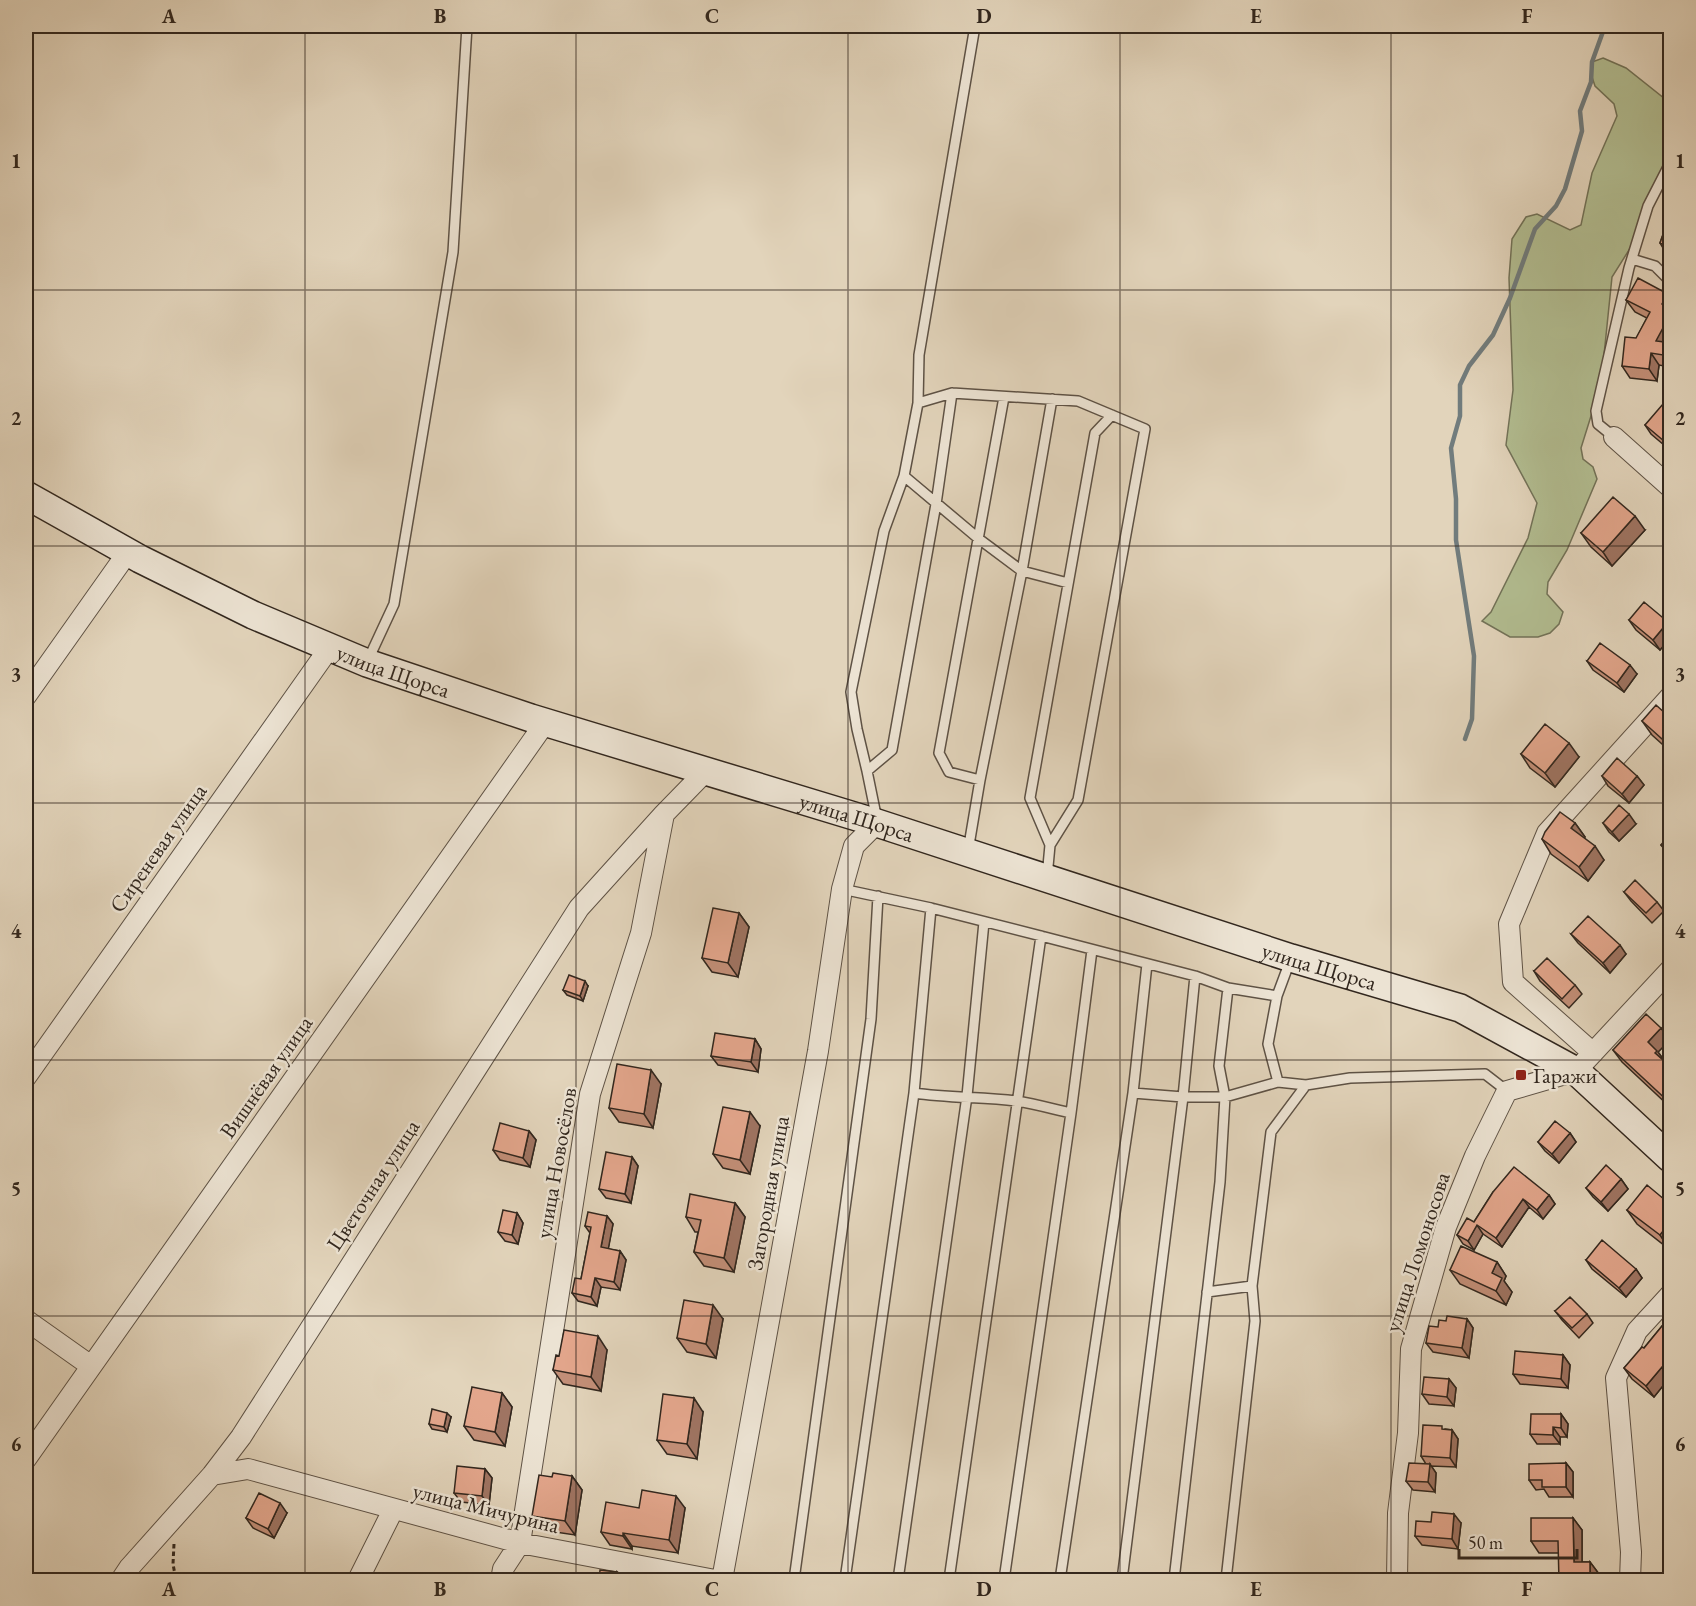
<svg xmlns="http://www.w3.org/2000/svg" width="1696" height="1606" font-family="'EB Garamond',serif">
	<rect width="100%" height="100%" fill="#e2d4bb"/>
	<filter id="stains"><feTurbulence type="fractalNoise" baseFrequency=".00333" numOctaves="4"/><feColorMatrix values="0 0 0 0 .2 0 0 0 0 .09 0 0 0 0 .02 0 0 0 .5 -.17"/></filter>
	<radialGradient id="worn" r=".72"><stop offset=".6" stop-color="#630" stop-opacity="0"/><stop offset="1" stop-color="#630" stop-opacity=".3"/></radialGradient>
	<path fill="#b2bd91" stroke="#727258" stroke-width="1.5" d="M1603,58L1626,68L1665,99L1670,111V168L1641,231L1612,277L1601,384L1581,448L1583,459L1593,467L1597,479L1567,550L1548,582L1547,594L1563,612L1559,624L1550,633L1538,637H1510L1482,621L1491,612L1528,538L1537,503L1506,445L1513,390L1509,278L1512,239L1526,217L1537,214L1570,230L1581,225L1592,173L1617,116L1614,104L1595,86L1591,74L1592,62Z"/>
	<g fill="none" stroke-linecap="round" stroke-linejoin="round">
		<path stroke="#717c7d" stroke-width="4.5" d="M1465,739L1472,719L1474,656L1456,540V499L1451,448L1460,416V385L1469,366L1493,335L1510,298L1535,229L1556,206L1565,189L1582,131L1580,111L1591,82L1592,62L1605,26"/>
		<defs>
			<path id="lane" d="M1632,259L1655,266L1670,281
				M918,403L919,355L975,26
				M1614,437L1598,424L1596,411L1629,268L1648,206L1670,163
				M904,476L979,539L1022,571L1068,583
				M368,660L394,604L453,252L467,26
				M867,771L857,729L851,692L884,531L904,476L918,403L952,393L1078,401L1145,429L1078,800L1050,845L1047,877
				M980,780L949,772L939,753L1004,397
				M877,820L867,771L892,750L936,504L952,393
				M1050,845L1030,798L1095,433L1112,415
				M968,851L980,780L1022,571L1052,399
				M842,889L931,908L1041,936L1195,976L1228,988L1277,996
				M1147,964L1133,1093L1183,1097H1225L1278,1082
				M1306,1085L1350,1078L1485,1074L1507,1091
				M914,1093C948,1098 982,1097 1016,1101C1035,1104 1053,1109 1071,1113
				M1207,1292L1252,1286
				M794,1580L871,1019L878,896
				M845,1580L914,1093L931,908
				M898,1580L967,1096L984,922
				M949,1580L1041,936
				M1004,1580L1071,1113L1092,950
				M1060,1580L1133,1093
				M1122,1580L1183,1097L1195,976
				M1174,1580L1220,1182L1225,1097L1219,1066L1228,988
				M1226,1580L1255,1321L1252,1286L1271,1132L1306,1085L1278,1082L1268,1044L1277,996L1290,961"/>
			<path id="street" d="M1614,437L1670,487
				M26,696L128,552
				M1593,1053L1513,982L1509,924L1547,833L1670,697
				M26,1077L330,647
				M26,1320L91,1366
				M26,1459L545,723
				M212,1475L248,1469L520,1543L715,1580
				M121,1580L129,1568L212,1475L241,1437L579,908L664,814
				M358,1580L393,1510
				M501,1580L503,1569L520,1543L590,1094L641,933L664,814L705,772
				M722,1580L818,1051L842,889L854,846L877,823
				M1397,1580L1398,1513L1408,1433L1411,1349L1446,1227L1475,1156L1507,1091L1576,1071L1670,970
				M1630,1580L1631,1552L1616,1378L1637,1331L1670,1295"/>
			<g id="secondary">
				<path id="s1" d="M26,495L140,559L253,615L367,663L531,718L877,823L1291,958L1460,1008L1576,1071L1670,1158"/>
			</g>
		</defs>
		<use href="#lane" stroke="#5e5245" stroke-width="12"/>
		<use href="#street" stroke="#5e5245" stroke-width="22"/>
		<use href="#secondary" stroke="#32271e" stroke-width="30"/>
		<path stroke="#32271e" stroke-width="3" stroke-dasharray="4.5 3" stroke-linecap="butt" d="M174,1544L173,1564L176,1580"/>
		<use href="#lane" stroke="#ece3d3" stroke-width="9"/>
		<use href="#street" stroke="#ece3d3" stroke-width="20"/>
		<use href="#secondary" stroke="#ece3d3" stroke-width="27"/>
	</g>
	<path fill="#c38f78" stroke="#32271e" stroke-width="1.5" d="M1671,212V254L1666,253L1660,243Z
		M1668,294L1671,298V341L1668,346L1671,351V367L1659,365L1657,381L1630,378L1622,366L1647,318L1635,312L1626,300Z
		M1671,410V451L1651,434L1645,425Z
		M1645,530L1612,566L1591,547L1581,533Z
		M1629,620L1668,622L1671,626V637L1660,650L1636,630Z
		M1587,661L1637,674L1624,692L1593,670Z
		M1671,709V752L1652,735L1642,721L1666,714Z
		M1521,754L1579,757L1555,787L1530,768Z
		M1602,776H1637L1644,785L1629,803L1608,786Z
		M1575,823L1585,837L1584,838L1604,860L1588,881L1551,854L1542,839Z
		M1603,823L1636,824L1619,841L1609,832Z
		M1671,837V857L1661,845Z
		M1624,892L1657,902L1664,911L1652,923L1631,901Z
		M739,913L749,927L738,977L712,972L702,958Z
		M1571,934L1626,954L1610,973L1578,943Z
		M1534,971L1575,985L1582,994L1569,1008L1540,981Z
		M588,986L583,1001L567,995L563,990Z
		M1661,1028L1670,1040L1658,1052L1666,1063L1671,1067V1108L1622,1062L1613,1050Z
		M755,1039L761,1049L758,1072L718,1065L711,1056Z
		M661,1084L653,1128L619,1122L609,1108Z
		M760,1126L750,1174L723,1168L713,1154Z
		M529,1131L536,1140L530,1167L500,1160L493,1150Z
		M1570,1133L1576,1142L1559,1163L1545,1151L1538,1142Z
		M632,1157L638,1166L631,1203L606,1198L599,1189Z
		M1621,1179L1628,1189L1608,1211L1593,1197L1586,1188Z
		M1493,1192L1549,1195L1555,1204L1543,1219L1529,1207L1502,1247L1483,1234L1474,1250L1463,1244L1457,1235L1474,1222Z
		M735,1203L745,1217L734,1272L704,1266L694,1252L698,1232H695L686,1217Z
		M1671,1205V1248L1669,1249L1637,1224L1627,1210Z
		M517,1213L523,1223L518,1244L505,1241L498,1232Z
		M607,1216L613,1224L608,1249L620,1251L626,1260L620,1290L601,1287L597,1306L578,1301L572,1293L581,1279L590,1233L585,1226Z
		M1586,1260L1636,1269L1642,1278L1626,1297L1592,1269Z
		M1497,1262L1506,1276L1504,1281L1512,1292L1506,1305L1460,1284L1450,1270Z
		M1555,1311L1587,1314L1593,1323L1579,1338L1562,1320Z
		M1671,1315V1378L1670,1377L1654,1397L1632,1379L1624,1368L1644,1348Z
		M723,1319L716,1358L687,1352L677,1338Z
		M1467,1319L1473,1328L1469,1358L1433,1352L1426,1343L1438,1327L1446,1321Z
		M607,1350L601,1391L563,1384L553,1370L559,1356Z
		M1563,1355L1570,1365L1568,1388L1520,1384L1513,1374Z
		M1449,1379L1456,1388L1454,1406L1429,1404L1422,1394Z
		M502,1393L512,1407L505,1446L474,1440L464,1426Z
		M703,1412L697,1459L667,1454L657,1440Z
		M1561,1414L1568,1424L1567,1437H1560V1444H1537L1530,1434Z
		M451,1417L447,1432L432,1429L429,1424Z
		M1445,1429L1452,1430L1458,1439L1456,1467L1431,1466L1436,1473L1435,1492L1413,1490L1406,1481L1426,1464L1421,1456Z
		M1566,1463L1573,1472V1497H1549L1544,1489L1536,1490L1529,1480Z
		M485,1469L492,1478L489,1505L461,1502L454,1493Z
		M572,1476L582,1490L575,1535L542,1530L532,1516Z
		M639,1508H685L678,1553L632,1546V1549L610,1545L601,1532Z
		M287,1513L274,1538L253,1528L246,1518Z
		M1573,1518L1582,1530V1562H1590L1599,1574L1559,1553H1539L1531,1541Z
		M1461,1523L1458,1549L1422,1545L1415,1536Z"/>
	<path fill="#9f7462" stroke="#32271e" stroke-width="1.5" d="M1668,294L1671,298V341L1668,346L1671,351V366L1663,355L1656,341L1662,304Z
		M1651,353L1659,365L1657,381L1649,369Z
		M1635,516L1645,530L1612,566L1603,552Z
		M1668,622L1671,626V637L1660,650L1653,640Z
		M1630,665L1637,674L1624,692L1617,683Z
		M1569,743L1579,757L1555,787L1545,773Z
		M1637,776L1644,785L1629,803L1622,794Z
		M1629,814L1636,824L1619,841L1612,832Z
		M1575,823L1585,837L1581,842L1571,828Z
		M1595,846L1604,860L1588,881L1579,867Z
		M739,913L749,927L738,977L728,963Z
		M1620,945L1626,954L1610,973L1603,963Z
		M585,981L588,986L583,1001L580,996Z
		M1661,1028L1670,1040L1658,1052L1666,1063L1655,1053L1648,1042Z
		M755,1039L761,1049L758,1072L751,1062Z
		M651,1070L661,1084L653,1128L644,1114Z
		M750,1112L760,1126L750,1174L740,1160Z
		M529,1131L536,1140L530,1167L523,1158Z
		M1570,1133L1576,1142L1559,1163L1552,1154Z
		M632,1157L638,1166L631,1203L625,1194Z
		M1621,1179L1628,1189L1608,1211L1601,1202Z
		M1549,1195L1555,1204L1543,1219L1537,1210Z
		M1523,1199L1529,1207L1502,1247L1496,1238Z
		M735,1203L745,1217L734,1272L724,1258Z
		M1671,1210V1248L1669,1249L1660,1235L1664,1218Z
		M517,1213L523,1223L518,1244L512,1235Z
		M607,1216L613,1224L607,1256L601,1247Z
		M1477,1225L1483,1234L1474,1250L1468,1241Z
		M620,1251L626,1260L620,1290L614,1282Z
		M1497,1262L1506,1276L1504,1281L1512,1292L1506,1305L1496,1291L1492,1273Z
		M1636,1269L1642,1278L1626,1297L1619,1288Z
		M595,1278L601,1287L597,1306L591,1297Z
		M713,1305L723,1319L716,1358L706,1344Z
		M1467,1319L1473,1328L1469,1358L1462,1348Z
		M598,1336L607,1350L601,1391L591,1377Z
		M1563,1355L1570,1365L1568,1388L1561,1379Z
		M1662,1367L1670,1377L1654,1397L1646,1386Z
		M1449,1379L1456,1388L1454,1406L1447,1397Z
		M502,1393L512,1407L505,1446L495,1432Z
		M694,1398L703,1412L697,1459L687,1444Z
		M447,1413L451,1417L447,1432L444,1427Z
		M1561,1414L1568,1424L1567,1437L1561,1428Z
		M1553,1427L1560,1437V1444L1553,1435Z
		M1452,1430L1458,1439L1456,1467L1450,1458Z
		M1566,1463L1573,1472V1497L1566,1487Z
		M1430,1464L1436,1473L1435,1492L1428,1482Z
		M485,1469L492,1478L489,1505L482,1496Z
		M572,1476L582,1490L575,1535L565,1521Z
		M676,1496L685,1508L678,1553L669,1540Z
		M280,1503L287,1513L274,1538L268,1529Z
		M1454,1514L1461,1523L1458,1549L1452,1539Z
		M1573,1518L1582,1530V1575L1574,1562Z
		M623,1533L632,1546V1549L623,1536Z
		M1590,1562L1599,1574V1581H1590Z
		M617,1572L620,1577V1581H616Z"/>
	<path fill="#e3a68c" stroke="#32271e" stroke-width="1.5" d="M1671,212V247L1660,243Z
		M1638,278L1668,294L1662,304L1671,309V313L1656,341L1664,342L1663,355L1651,353L1649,369L1622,366L1625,337L1636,338L1650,312L1626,300Z
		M1663,404L1671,410V447L1645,425Z
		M1613,497L1635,516L1603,552L1581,533Z
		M1671,566V580L1664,575Z
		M1644,602L1668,622L1653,640L1629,620Z
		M1600,643L1630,665L1617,683L1587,661Z
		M1656,705L1666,714L1671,709V747L1642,721Z
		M1545,724L1569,743L1545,773L1521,754Z
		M1617,758L1637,776L1622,794L1602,776Z
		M1619,805L1629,814L1612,832L1603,823Z
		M1560,812L1575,823L1571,828L1595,846L1579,867L1542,839L1545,832Z
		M1669,835L1671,837V854L1661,845Z
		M1635,880L1657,902L1646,913L1624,892Z
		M713,908L739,913L728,963L702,958Z
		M1588,916L1620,945L1603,963L1571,934Z
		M1547,958L1575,985L1562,999L1534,971Z
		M569,975L585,981L580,996L563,990Z
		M1646,1014L1661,1028L1648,1042L1657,1051L1655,1053L1671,1067V1104L1613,1050Z
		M715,1033L755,1039L751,1062L711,1056Z
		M617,1064L651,1070L644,1114L609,1108Z
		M723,1107L750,1112L740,1160L713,1154Z
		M1555,1121L1570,1133L1552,1154L1538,1142Z
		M500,1123L529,1131L523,1158L493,1150Z
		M606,1152L632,1157L625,1194L599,1189Z
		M1606,1165L1621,1179L1601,1202L1586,1188Z
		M1514,1167L1549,1195L1537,1210L1523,1199L1496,1238L1477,1225L1468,1241L1457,1235L1467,1218L1474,1222L1493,1192Z
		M1647,1185L1671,1205V1210L1664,1218L1670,1222L1660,1235L1627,1210Z
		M690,1194L735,1203L724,1258L694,1252L701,1220L686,1217Z
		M503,1210L517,1213L512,1235L498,1232Z
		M588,1212L607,1216L601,1247L620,1251L614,1282L595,1278L591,1297L572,1293L575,1278L581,1279L591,1227L585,1226Z
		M1602,1240L1636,1269L1619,1288L1586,1260Z
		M1461,1246L1497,1262L1492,1273L1502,1278L1496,1291L1450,1270Z
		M1570,1297L1587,1314L1572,1328L1555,1311Z
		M684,1300L713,1305L706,1344L677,1338Z
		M1671,1315V1373L1662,1367L1646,1386L1624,1368L1642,1347L1644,1348Z
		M1447,1316L1467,1319L1462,1348L1426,1343L1429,1326L1438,1327L1439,1320L1446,1321Z
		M564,1330L598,1336L591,1377L553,1370L556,1355L559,1356Z
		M1515,1351L1563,1355L1561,1379L1513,1374Z
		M1424,1377L1449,1379L1447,1397L1422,1394Z
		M472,1387L502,1393L495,1432L464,1426Z
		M663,1394L694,1398L687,1444L657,1440Z
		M432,1409L447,1413L444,1427L429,1424Z
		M1531,1414H1561V1428L1553,1427V1435L1530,1434Z
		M1423,1425L1442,1426V1429L1452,1430L1450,1458L1421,1456Z
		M1409,1463L1430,1464L1428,1482L1406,1481Z
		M1566,1463V1487H1542V1480H1529V1464Z
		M457,1466L485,1469L482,1496L454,1493Z
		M553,1473L572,1476L565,1521L532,1516L539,1475L552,1477Z
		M642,1490L676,1496L669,1540L623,1533V1536L601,1532L606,1502L639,1508Z
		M259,1493L280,1503L268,1529L246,1518Z
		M1432,1512L1454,1514L1452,1539L1415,1536L1416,1521L1431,1522Z
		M1531,1518H1573L1574,1562H1590V1581H1559L1558,1541H1531Z
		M600,1570L617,1572L616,1581H599Z"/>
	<path fill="none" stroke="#32271e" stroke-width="1.5" stroke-opacity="0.55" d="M305,26V1580M576,26V1580M848,26V1580M1120,26V1580M1391,26V1580M26,290H1670M26,546H1670M26,803H1670M26,1060H1670M26,1316H1670"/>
	<rect fill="#8f2418" stroke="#ece3d3" stroke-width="2" x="1515" y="1069" width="12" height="12" rx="3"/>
	<g text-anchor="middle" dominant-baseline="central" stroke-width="5" stroke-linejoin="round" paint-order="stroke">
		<g font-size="22" fill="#32271e" stroke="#ece3d3">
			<text stroke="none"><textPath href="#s1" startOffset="408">улица Щорса</textPath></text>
			<text stroke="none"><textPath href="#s1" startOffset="894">улица Щорса</textPath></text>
			<text transform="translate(158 848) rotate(-55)">Сиреневая улица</text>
			<text stroke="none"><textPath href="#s1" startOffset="1380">улица Щорса</textPath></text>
			<text transform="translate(266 1077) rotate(-55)">Вишнёвая улица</text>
			<text transform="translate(556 1163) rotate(-80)">улица Новосёлов</text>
			<text transform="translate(373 1185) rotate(-57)">Цветочная улица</text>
			<text transform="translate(768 1193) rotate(-80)">Загородная улица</text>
			<text transform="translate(1417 1252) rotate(-72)">улица Ломоносова</text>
			<text transform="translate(486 1508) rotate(14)">улица Мичурина</text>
		</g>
		<g font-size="22" fill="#32271e" stroke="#ece3d3" text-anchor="start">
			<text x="1533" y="1075">Гаражи</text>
		</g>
	</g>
	<rect width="1696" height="1606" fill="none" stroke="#e2d4bb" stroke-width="66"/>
	<path d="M1459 1549v9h118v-9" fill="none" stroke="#32271e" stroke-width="3"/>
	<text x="1468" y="1549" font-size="18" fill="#32271e" stroke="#ece3d3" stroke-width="4.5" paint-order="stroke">50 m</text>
	<rect x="33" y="33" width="1630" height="1540" fill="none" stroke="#32271e" stroke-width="2"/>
	<g font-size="20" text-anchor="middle" font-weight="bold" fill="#32271e">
		<text x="169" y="23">A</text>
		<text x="440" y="23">B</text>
		<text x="712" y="23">C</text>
		<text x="984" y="23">D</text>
		<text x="1256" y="23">E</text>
		<text x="1527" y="23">F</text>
		<text x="16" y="168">1</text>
		<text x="1680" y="168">1</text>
		<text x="16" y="425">2</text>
		<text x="1680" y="425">2</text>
		<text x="16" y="681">3</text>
		<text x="1680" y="681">3</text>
		<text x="16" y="938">4</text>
		<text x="1680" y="938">4</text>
		<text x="16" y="1195">5</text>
		<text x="1680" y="1195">5</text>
		<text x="16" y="1451">6</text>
		<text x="1680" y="1451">6</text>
		<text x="169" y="1596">A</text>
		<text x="440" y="1596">B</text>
		<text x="712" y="1596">C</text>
		<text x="984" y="1596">D</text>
		<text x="1256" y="1596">E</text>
		<text x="1527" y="1596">F</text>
	</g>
	<rect width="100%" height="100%" filter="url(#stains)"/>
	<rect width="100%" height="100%" fill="url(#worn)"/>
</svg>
